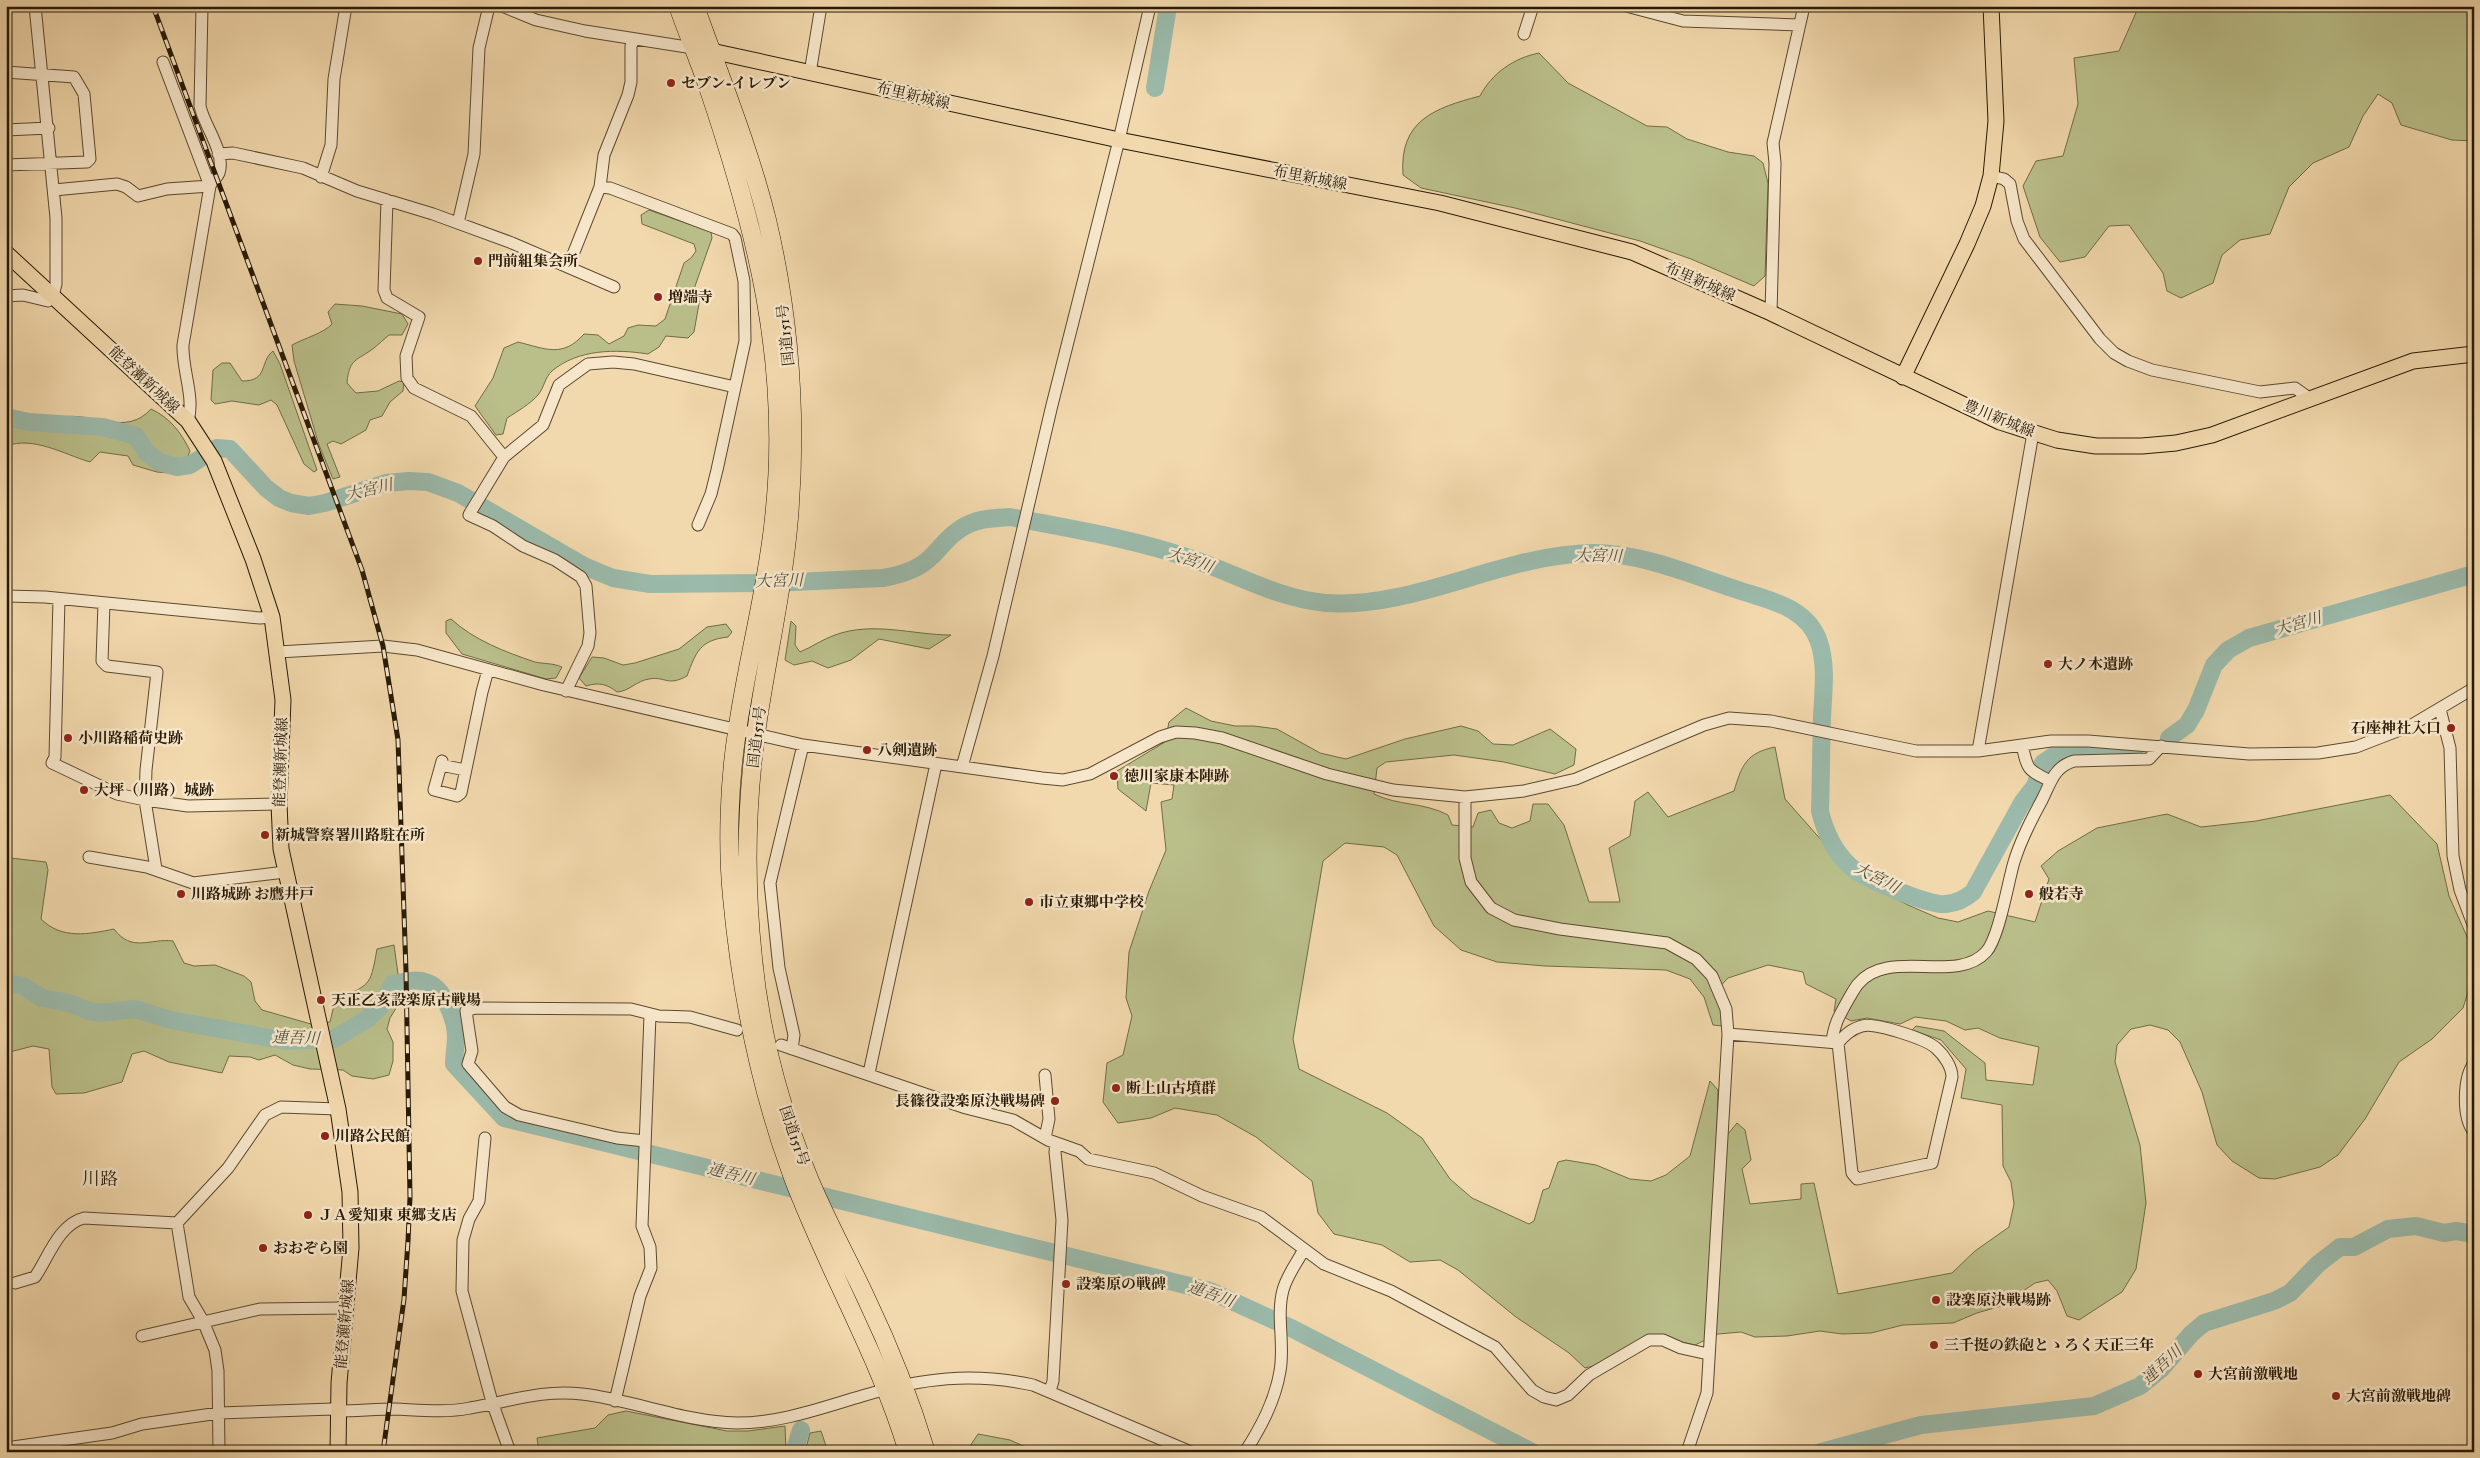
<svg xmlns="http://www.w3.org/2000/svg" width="2480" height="1458" font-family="'IM FELL Double Pica','Noto Serif JP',serif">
	<rect width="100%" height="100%" fill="#f2d9ad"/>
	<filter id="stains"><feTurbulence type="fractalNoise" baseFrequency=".004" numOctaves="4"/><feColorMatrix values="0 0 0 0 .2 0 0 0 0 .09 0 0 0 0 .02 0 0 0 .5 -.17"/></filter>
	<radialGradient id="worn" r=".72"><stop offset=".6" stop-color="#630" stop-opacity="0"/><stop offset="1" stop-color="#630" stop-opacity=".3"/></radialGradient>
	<path fill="#babf8a" stroke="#706c48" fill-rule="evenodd" d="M2139,6H2474V141L2452,140L2401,125L2392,103L2378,94L2363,116L2349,147L2313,163L2289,187L2270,234L2240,240L2222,255L2213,283L2181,298L2167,291L2163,273L2129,225L2109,226L2085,257L2060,262L2040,237L2023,186L2036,161L2063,156L2078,104L2074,58L2119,51Z
		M1539,53L1568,83L1647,126L1667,127L1687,139L1728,152L1754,156L1763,163L1768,183L1765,276L1754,286L1691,259L1640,241L1515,208L1421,188L1403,175C1399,120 1435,108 1480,96C1492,73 1514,58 1539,53Z
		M649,210L711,232L712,238L694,289L700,298L694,332L688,338L666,336L659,347L648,354C616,349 578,349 552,371C545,377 544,388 538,395C530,404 518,411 507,418L503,434L496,435L475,406L493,378L504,348L518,342C546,349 563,358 584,334L598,335L609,344L624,336L628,328L638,325L656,326L665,319L684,263L691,258L696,251L694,244L642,224L641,215Z
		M335,304L362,306L402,314L408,324L402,335H389C384,339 379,344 374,348C357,361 349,358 347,383L356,393L378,391L399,381L404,382L403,391L390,402L382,416L370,420L366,430L341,444L333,441L327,444L340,477L333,479L319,445L294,361L292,345C305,338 324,333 332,324L328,312Z
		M273,351L280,364L317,470L314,472L304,464L277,405L271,400L259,405L232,401L215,404L211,400L213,370L222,363H230L242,381C269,381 259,362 273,351Z
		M151,409C170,418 181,432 190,451L181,474L157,472L133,465L128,456L100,452L90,462C63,454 34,436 6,446V422C18,425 33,429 45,426C51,425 56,418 62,417C94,412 126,437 151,409Z
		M451,619C474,640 505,652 535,662C544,664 553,663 562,667L556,678L546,679L462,654L446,633V621Z
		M791,621L796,626L795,645L800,652C812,647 823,639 835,635C873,621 913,635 951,635L929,649L879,639L851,660L828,668L812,661L794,665L785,660Z
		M726,624L732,632L728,637C700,640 696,652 687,676C667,687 666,676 649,679C636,681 630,691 617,692C607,684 599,682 586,686L579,678L592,657L604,658L623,665L635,663L679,649L707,627Z
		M1186,708L1211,721L1235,726H1254L1277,729L1320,753L1346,759L1405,739L1461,726L1478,731L1493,744L1513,745L1550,729L1576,749L1574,765L1555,774L1504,762L1454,755L1386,762L1377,768L1374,794C1398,806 1424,802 1448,815L1452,825L1473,827L1478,813L1491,810L1499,823L1512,828L1530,821L1533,804H1548L1564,825L1589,902H1620L1609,848L1630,836L1635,801L1648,792L1668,817L1734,791C1742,765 1746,753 1775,747L1785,799L1854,877L1908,905L1938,918L1958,922L1988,911L2035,922L2049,879L2041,866L2058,851L2097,828L2167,814L2201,827L2256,821L2390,795L2437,844L2449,896L2472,948L2474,973L2463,1008L2432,1039L2399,1062L2365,1119L2338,1155L2320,1167L2275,1179L2259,1178L2232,1161L2217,1145L2202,1092L2180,1042L2168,1030L2150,1025L2131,1029L2117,1045L2115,1062L2140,1145L2146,1203L2136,1269L2122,1292L2079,1320L2067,1316L2057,1291L2048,1280L2035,1283L2001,1306L1977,1313L1953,1323L1903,1325L1871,1333L1842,1334L1820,1331L1787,1336L1755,1337L1741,1332L1718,1334L1695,1345L1664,1338L1602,1364L1585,1368L1569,1353L1516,1317L1458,1270L1440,1260L1410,1262L1382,1245L1334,1234L1318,1213L1312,1181L1256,1137L1217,1115L1175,1108L1151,1118L1118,1123L1103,1102L1107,1063L1123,1055L1132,1016L1126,998L1129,952L1149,891L1166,850L1161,802L1172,799L1174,785L1151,783L1146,811L1118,789L1117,771L1165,742L1169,722ZM1345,843L1384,847L1397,855L1434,926L1461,950L1497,962L1545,966L1666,970L1690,979L1704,997L1713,1025L1723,1026V1013L1714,993L1728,978L1768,965L1803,972L1806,984L1836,999L1834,1011L1851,1021L1867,1018L1900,1024L1915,1017L1946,1021L1965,1030L1978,1028L2000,1038L2039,1047L2033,1085L1986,1080L1985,1063L1944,1031L1916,1026L1912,1030L1941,1040L1966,1069L1961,1098L2002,1105L2003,1166L2011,1182L2014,1204L2009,1227L1975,1251L1952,1273L1838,1294L1814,1183L1801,1184V1199L1750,1204L1742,1169L1751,1160L1745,1130L1737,1123L1728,1134L1717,1130L1718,1090L1710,1081L1690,1156L1666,1175L1651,1181L1630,1179L1596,1165L1566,1160L1558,1162L1549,1188L1543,1190L1534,1221L1529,1224L1472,1198L1450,1179L1422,1138L1387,1113L1299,1069L1293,1039L1323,861Z
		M6,847L10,858L46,862L48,870L41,919C62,940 89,934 114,929C132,953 150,938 173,941L184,963L194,966L215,965L244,976L251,982L255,1001L262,1010L311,1024L330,1022L335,1001C370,983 370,989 377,949L394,945L398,974V1005L390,1018L387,1029L393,1042V1061L389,1075L373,1079L352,1076L343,1070L310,1069L293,1065L275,1055L259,1060L250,1057L229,1056L222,1073L169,1062L144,1051L132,1054L122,1082L84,1093L56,1094L52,1087L49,1049L33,1046L6,1053Z
		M626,1411L727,1431H748L785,1426L786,1452H539L537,1438L595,1428L608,1415Z
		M821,1431L826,1446L824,1452H805L810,1433Z
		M978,1434L1010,1440L1037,1452H966Z"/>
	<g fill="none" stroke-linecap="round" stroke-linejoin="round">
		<path stroke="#9bbaab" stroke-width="18" d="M1155,88L1168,6
			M6,417L29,422L103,427L136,436L147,453L159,462L177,467L190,465L217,448L230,449L266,488L279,498L291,503L309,506L325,503L386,483L409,481L428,482L458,493L584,566L613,578L650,584L771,583L883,578C901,575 918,570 931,557C943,545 953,531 969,524C981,518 997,518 1010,517C1072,529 1135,539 1195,560C1239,575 1279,599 1326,603C1416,609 1503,554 1593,553C1643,553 1694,576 1741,591C1772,601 1808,608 1819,642C1827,666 1823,693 1822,718C1821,749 1821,780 1820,811C1825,832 1834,852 1851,867C1863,878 1929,906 1946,904C1957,903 1965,899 1973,892L2022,803L2035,786L2043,763L2061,751L2080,748L2134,752
			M2169,738L2187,725L2196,710L2214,665L2228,650L2249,638L2474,574
			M6,983L23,986L42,998L69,1003L89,1011L101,1013L135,1009L171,1020L286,1041L334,1039L367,1019L379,1008L393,984C405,982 416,978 428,983C444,988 456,1021 456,1037C456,1046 454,1055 454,1064L504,1118L1210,1291L1293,1329L1532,1452
			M794,1452L801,1430
			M1821,1452L1921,1425L2094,1406L2140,1386L2162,1368L2191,1334L2204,1323L2274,1301L2290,1293L2318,1264L2340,1247H2354L2388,1229L2416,1226L2444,1233L2456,1231L2474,1234"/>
		<defs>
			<path id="minor" d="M502,6L536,20L585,31L693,48
				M1626,6L1683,21L1799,25
				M1524,34L1533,6
				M6,72L74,77L84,94L90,159L87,162L6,165
				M810,73L821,6
				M6,130L49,128
				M218,154L233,153L303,168L357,191L433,214L512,243L614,287
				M1991,176L2004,179L2010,184L2017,221L2024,239L2100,339L2114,353L2128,361L2152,370L2260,392L2295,388L2309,398
				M321,177L331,145L334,79L346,6
				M600,187L610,188L732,234L735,238L744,281L745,341L717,470L711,494L698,525
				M54,190L117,184L126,187L138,196L167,189L210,186L163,62
				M387,200L384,290L387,298L419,317L406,356L407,378L414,388L471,416L504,457
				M458,223L474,154L479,48L489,6
				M568,267L600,187L604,155L628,95L631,82V46L634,39
				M6,296L23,295L48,301L53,296L56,284V218L35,6
				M1771,313L1775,163L1773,143L1804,6
				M188,421C195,397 182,370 183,345L210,186C212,181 217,178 219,173C226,152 204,126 200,106L202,6
				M6,596L45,597L260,618L272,617
				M59,599L55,757L52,763L117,794L145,800L188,806L279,804
				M104,603L102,661L107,666L157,672L146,770L145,800L156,869
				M278,652L383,646L417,650L544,685L803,745L1042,778L1063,780L1090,774L1160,737L1176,732L1195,733L1222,738L1327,774L1393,790L1465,797L1524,791L1576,779L1704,725L1729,718L1771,721L1916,751H1978L2051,741H2088L2249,754L2318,753L2356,747L2410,726L2474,688
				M566,691L588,646L590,633L586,586L581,577L555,560L523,546L493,526L469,515L470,513L504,457L543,425L559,385L588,364L613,362L634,364L735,387
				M2440,709L2450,748L2453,856L2460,890L2474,927
				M2022,745C2028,771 2027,769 2050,781
				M1978,751L2033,433
				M442,761L441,765L465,770
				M441,765L434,790L457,796L461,793L482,692L488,670
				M962,767L993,656L1052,405L1119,140L1150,6
				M1465,797V858L1471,882L1491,908L1514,920L1560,929L1667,943L1696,959L1712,976L1726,1009L1728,1034L1707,1393L1687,1452
				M89,857L147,867L193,883L285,872
				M1728,1034L1838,1043L1852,1173L1857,1179L1932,1163L1952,1077C1952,1067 1944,1055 1936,1048C1926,1039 1874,1022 1862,1026C1851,1029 1845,1035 1838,1043
				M1832,1042C1834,1024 1839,1016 1848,1000C1851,995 1854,989 1858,984C1888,947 1956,985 1986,952C1999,938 2008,882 2014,862C2021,839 2031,820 2042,800C2051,782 2054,767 2074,761L2149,759L2161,746
				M781,1045L966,1108L1013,1120L1048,1140L1079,1151L1088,1159L1154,1173L1202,1196L1261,1217L1324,1264L1391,1291L1495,1347L1532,1390L1544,1397L1556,1400L1568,1395L1589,1375L1649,1340H1663L1681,1348L1708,1354
				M792,1049L794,1035L779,968L770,883L803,745
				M2474,1063C2463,1078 2462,1118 2474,1132
				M869,1073L936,764
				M485,1138L479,1201L469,1219L463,1240L462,1291L492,1402L510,1452
				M1045,1138L1049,1119L1045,1075
				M645,1141L617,1138L519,1115L505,1107L468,1064L472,1051L466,1011L475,1008L631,1009L659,1016L690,1017L737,1030
				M177,1223L189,1297L203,1321L215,1350L218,1371L219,1452
				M15,1283L35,1277C48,1258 59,1224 84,1218L177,1223L228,1168L265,1115L281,1107L338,1109
				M142,1336L260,1309L346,1308
				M1050,1391L1053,1381L1062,1220L1055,1152L1056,1143
				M615,1401L640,1296L651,1268L650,1247L642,1226L650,1015
				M6,1448L112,1433L142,1424L219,1413L332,1409L338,1411C357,1411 376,1409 395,1409C419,1410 445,1413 470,1408C508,1402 542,1389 582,1394C634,1400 684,1422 737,1423C781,1423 821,1408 862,1396C922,1378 972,1372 1033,1385L1191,1452
				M1245,1452C1261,1427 1275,1401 1280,1371C1285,1345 1276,1316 1283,1290C1287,1275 1297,1263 1304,1249"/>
			<path id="major" d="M702,49L1119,140L1440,203L1632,252L1771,313L2000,422L2057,440L2096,446H2142L2176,443L2212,435L2413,361L2474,354
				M6,253L188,421L214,461L253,559L272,617L283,700L279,804L281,849L338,1109L350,1192L351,1248L339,1383L338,1452
				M1903,377L1967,244L1983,206L1991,176L1996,121L1991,6"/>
			<path id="highway" d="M678,6C687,32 698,58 707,84C756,229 791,363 774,518C767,590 747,660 737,732C729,783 727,846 732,897C741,992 759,1085 792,1175C827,1269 879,1355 908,1452
				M695,6C720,77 749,147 767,220C790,317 797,419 789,518C783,591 766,661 756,733C746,807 745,884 753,958C760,1033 780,1106 808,1176C825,1218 847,1257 866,1298C890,1348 910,1399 926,1452"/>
		</defs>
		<use href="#minor" stroke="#5a492f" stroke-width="13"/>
		<use href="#major" stroke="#271905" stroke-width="17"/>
		<use href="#highway" stroke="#271905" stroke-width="19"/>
		<use href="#minor" stroke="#f7e6ca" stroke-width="11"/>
		<use href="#major" stroke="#f2d9ad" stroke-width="15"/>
		<use href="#highway" stroke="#f2d9ad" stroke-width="18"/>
		<defs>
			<path id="rail" d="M153,6L362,570L383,646L398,740L406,971L410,1197L408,1241L404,1299L383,1452"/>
		</defs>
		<use href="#rail" stroke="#271905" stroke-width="5"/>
		<use href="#rail" stroke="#f7e6ca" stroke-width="3" stroke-dasharray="9" stroke-linecap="butt"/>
	</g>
	<g fill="#8f2418" stroke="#f7e6ca" stroke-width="2">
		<circle cx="671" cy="83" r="5"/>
		<circle cx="478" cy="261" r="5"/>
		<circle cx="658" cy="297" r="5"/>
		<circle cx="2048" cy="664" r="5"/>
		<circle cx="2451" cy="728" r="5"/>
		<circle cx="68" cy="738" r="5"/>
		<circle cx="867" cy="750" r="5"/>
		<circle cx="1114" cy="776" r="5"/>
		<circle cx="84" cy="790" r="5"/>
		<circle cx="265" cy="835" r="5"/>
		<circle cx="181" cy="894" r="5"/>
		<circle cx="2029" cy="894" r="5"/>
		<circle cx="1029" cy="902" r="5"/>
		<circle cx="321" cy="1000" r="5"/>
		<circle cx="1116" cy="1088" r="5"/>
		<circle cx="1055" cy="1101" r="5"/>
		<circle cx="325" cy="1136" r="5"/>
		<circle cx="308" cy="1215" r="5"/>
		<circle cx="263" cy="1248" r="5"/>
		<circle cx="1066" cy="1284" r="5"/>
		<circle cx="1936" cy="1300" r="5"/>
		<circle cx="1934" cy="1345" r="5"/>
		<circle cx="2198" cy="1374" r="5"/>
		<circle cx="2336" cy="1396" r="5"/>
	</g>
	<g text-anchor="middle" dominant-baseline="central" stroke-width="5" stroke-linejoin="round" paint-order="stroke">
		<g font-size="15" font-weight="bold" fill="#271905" stroke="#f7e6ca" text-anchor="start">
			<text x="681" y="83">セブン-イレブン</text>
			<text x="488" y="261">門前組集会所</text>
			<text x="668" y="297">増端寺</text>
			<text x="2058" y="664">大ノ木遺跡</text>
			<text x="2441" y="728" text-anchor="end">石座神社入口</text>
			<text x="78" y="738">小川路稲荷史跡</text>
			<text x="877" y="750">八剣遺跡</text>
			<text x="1124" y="776">徳川家康本陣跡</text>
			<text x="94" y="790">大坪（川路）城跡</text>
			<text x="275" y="835">新城警察署川路駐在所</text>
			<text x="191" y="894">川路城跡 お鷹井戸</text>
			<text x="2039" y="894">般若寺</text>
			<text x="1039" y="902">市立東郷中学校</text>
			<text x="331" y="1000">天正乙亥設楽原古戦場</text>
			<text x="1126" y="1088">断上山古墳群</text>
			<text x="1045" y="1101" text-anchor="end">長篠役設楽原決戦場碑</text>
			<text x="335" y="1136">川路公民館</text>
			<text x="318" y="1215">ＪＡ愛知東 東郷支店</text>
			<text x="273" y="1248">おおぞら園</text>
			<text x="1076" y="1284">設楽原の戦碑</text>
			<text x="1946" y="1300">設楽原決戦場跡</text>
			<text x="1944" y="1345">三千挺の鉄砲とゝろく天正三年</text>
			<text x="2208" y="1374">大宮前激戦地</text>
			<text x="2346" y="1396">大宮前激戦地碑</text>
		</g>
		<g font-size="15" fill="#271905" stroke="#f7e6ca">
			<text transform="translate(913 96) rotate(13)">布里新城線</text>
			<text transform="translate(1310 178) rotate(11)">布里新城線</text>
			<text transform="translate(1700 282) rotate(24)">布里新城線</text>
			<text transform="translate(786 335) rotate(-96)">国道151号</text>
			<text transform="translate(144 380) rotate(43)">能登瀬新城線</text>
			<text transform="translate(1999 419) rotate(22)">豊川新城線</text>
			<text transform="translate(757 737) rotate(-83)">国道151号</text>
			<text transform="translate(281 762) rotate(-88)">能登瀬新城線</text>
			<text transform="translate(794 1136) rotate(71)">国道151号</text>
			<text transform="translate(345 1324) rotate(-85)">能登瀬新城線</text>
		</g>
		<g font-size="16" font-style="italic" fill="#50513f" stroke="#f7e6ca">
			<text transform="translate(369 490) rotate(-13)">大宮川</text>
			<text transform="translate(1598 556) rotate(1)">大宮川</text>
			<text transform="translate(1190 560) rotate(19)">大宮川</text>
			<text transform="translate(779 581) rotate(-2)">大宮川</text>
			<text transform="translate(2298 624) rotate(-16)">大宮川</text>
			<text transform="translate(1877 878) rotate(27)">大宮川</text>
			<text transform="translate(296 1038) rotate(2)">連吾川</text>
			<text transform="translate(731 1174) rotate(14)">連吾川</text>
			<text transform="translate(1211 1294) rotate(20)">連吾川</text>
			<text transform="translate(2162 1365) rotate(-43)">連吾川</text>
		</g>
		<g font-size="18" fill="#271905" stroke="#f7e6ca">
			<text x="100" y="1179">川路</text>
		</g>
	</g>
	<rect width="2480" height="1458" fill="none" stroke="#f2d9ad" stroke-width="25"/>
	<rect x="8" y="8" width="2465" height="1443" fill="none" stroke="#271905" stroke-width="2.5"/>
	<rect x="12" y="12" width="2455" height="1433" fill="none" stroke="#271905"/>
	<rect width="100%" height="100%" filter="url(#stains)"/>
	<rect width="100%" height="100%" fill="url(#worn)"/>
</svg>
